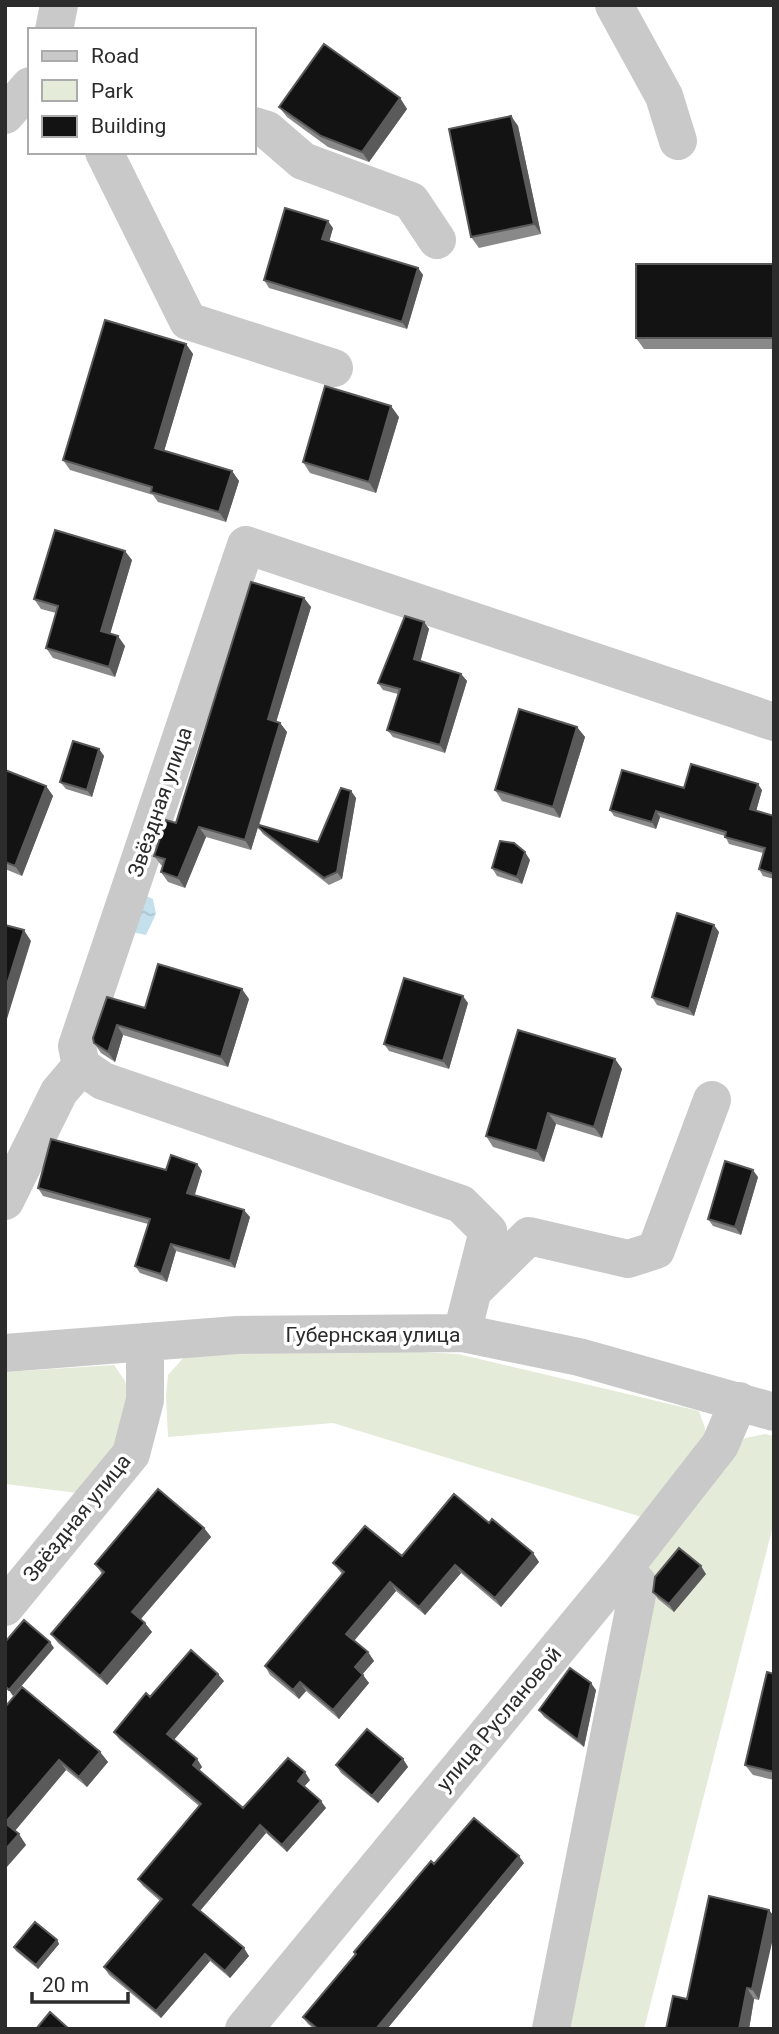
<svg xmlns="http://www.w3.org/2000/svg" width="779" height="2034" font-family="Roboto,sans-serif">
	<defs>
		<pattern id="water-ripples" width="26" height="14" patternUnits="userSpaceOnUse" patternTransform="scale(1.75)"><rect width="26" height="14" fill="#c3e0ec"/><path d="M2 4q2-2 4 0t4 0M15 11q2-2 4 0t4 0" fill="none" stroke="#a8c0cb"/></pattern>
	</defs>
	<rect width="100%" height="100%" fill="#fff"/>
	<path fill="#e4ebd8" d="M367,1349L458,1354L699,1411L705,1428L706,1446L645,1518L333,1423L168,1437L166,1396L168,1375L185,1356Z
		M114,1365L125,1381L130,1403L114,1449L78,1493L5,1484V1372Z
		M765,1434L774,1436V1522L644,2029H560L648,1562L733,1448L745,1438Z"/>
	<path fill="url(#water-ripples)" d="M144,895L153,899L156,914L146,935L127,931Z"/>
	<g fill="none" stroke-linecap="round" stroke-linejoin="round">
		<path stroke="#c9c9c9" stroke-width="38" d="M614,5L664,96L678,141
			M54,30L59,5
			M5,115L30,86
			M254,126L267,130L303,161L411,201L437,240
			M104,152L188,321L334,368
			M5,1201L59,1092L81,1066
			M474,1290L529,1236L628,1259L656,1250L712,1100
			M462,1333L488,1231L461,1204L103,1081L81,1066L77,1046L246,545L774,722
			M5,1353L237,1335L462,1333L579,1357L774,1412
			M5,1607L131,1454L145,1400V1342
			M244,2029L624,1568L720,1445L739,1401
			M551,2029L639,1585L624,1568"/>
	</g>
	<path fill="#898989" d="M400,98L407,109L369,162L328,147L287,117L279,107Z
		M511,116L518,126L541,234L479,248L471,237Z
		M333,228L329,241L418,268L423,275L407,329L269,288L264,280Z
		M774,264V349H644L636,338Z
		M186,344L193,354L164,451L232,471L239,481L226,522L158,502L153,495L70,470L63,460Z
		M399,417L376,493L310,473L303,462Z
		M132,560L110,634L125,646L115,677L53,658L46,648L56,613L41,609L34,599Z
		M304,598L311,607L276,722L280,723L287,732L259,826L318,842L351,791L356,798L342,879L329,885L263,834L258,827L251,850L206,837L185,888L168,882L161,872L163,866L161,865L154,856L176,823Z
		M424,622L429,629L420,661L461,674L467,681L445,753L393,737L387,730L398,694L383,690L378,683Z
		M577,727L585,737L560,818L502,801L495,790Z
		M99,749L104,756L92,797L66,789L60,782Z
		M5,770L46,786L53,796L22,876L5,869Z
		M684,788L762,790L756,811L774,816V879L763,876L759,869L763,853L729,844L725,836L660,817L656,829L614,816L610,810Z
		M530,860L522,884L497,876L492,868Z
		M719,932L694,1016L657,1005L652,997Z
		M249,999L228,1067L123,1035L115,1062L101,1053L94,1043L93,1038L145,1008Z
		M468,1003L449,1069L389,1051L384,1044Z
		M615,1059L622,1069L602,1138L556,1124L544,1162L493,1147L486,1136Z
		M197,1164L202,1171L194,1195L250,1217L235,1268L176,1251L167,1282L140,1273L135,1266L148,1224L43,1196L38,1188L166,1170Z
		M758,1177L741,1235L713,1226L708,1219Z
		M489,1523L533,1553L539,1562L501,1607L461,1573L425,1615L396,1591L354,1641L368,1652L374,1661L362,1674L369,1683L339,1719L306,1691L299,1699L270,1675L265,1666L342,1574L333,1563L402,1556Z
		M204,1528L211,1537L141,1619L152,1632L107,1685L58,1643L51,1634L102,1574L95,1564Z
		M706,1574L674,1612L658,1599L653,1592Z
		M774,1674V1780L753,1775L745,1765Z
		M224,1681L174,1740L197,1759L202,1767L199,1770L243,1808L310,1780L304,1786L326,1808L287,1852L266,1833L200,1911L249,1956L230,1978L210,1961L161,2018L109,1975L104,1967L160,1901L143,1886L138,1879L199,1806L119,1739L114,1732L150,1697Z
		M596,1690L584,1747L544,1717L539,1710Z
		M5,1707L100,1752L108,1762L87,1787L66,1770L15,1831L26,1845L5,1869Z
		M403,1759L408,1767L378,1803L341,1773L336,1765Z
		M524,1863L387,2029H314L308,2024L303,2017L355,1954L354,1952L434,1864Z
		M769,1910L759,2000L754,1999L749,2029H666L687,1999Z
		M57,1940L59,1944L38,1969L16,1951L14,1947Z"/>
	<path fill="#5a5a5a" d="M400,98L407,109L369,162L362,152Z
		M511,116L518,126L541,234L534,224Z
		M328,221L333,228L328,246L322,239Z
		M418,268L423,275L407,329L402,322Z
		M186,344L193,354L162,458L155,448Z
		M391,406L399,417L376,493L369,482Z
		M232,471L239,481L226,522L219,512Z
		M125,551L132,560L108,641L101,631Z
		M304,598L311,607L274,729L268,719Z
		M424,622L429,629L419,667L414,659Z
		M118,636L125,646L115,677L109,667Z
		M461,674L467,681L445,753L440,745Z
		M280,723L287,732L251,850L245,840Z
		M577,727L585,737L560,818L553,807Z
		M99,749L104,756L92,797L87,790Z
		M758,784L762,790L755,815L750,809Z
		M46,786L53,796L22,876L15,866Z
		M351,791L356,798L342,879L337,872Z
		M656,811L660,817L656,829L652,822Z
		M199,827L206,837L185,888L178,878Z
		M525,852L530,860L522,884L517,877Z
		M714,925L719,932L694,1016L689,1009Z
		M24,930L31,941L7,1019L5,1016V991Z
		M242,989L249,999L228,1067L221,1057Z
		M463,996L468,1003L449,1069L443,1061Z
		M117,1025L123,1035L115,1062L108,1052Z
		M615,1059L622,1069L602,1138L594,1127Z
		M548,1113L556,1124L544,1162L537,1151Z
		M197,1164L202,1171L193,1201L187,1193Z
		M753,1170L758,1177L741,1235L735,1227Z
		M244,1210L250,1217L235,1268L230,1261Z
		M171,1244L176,1251L167,1282L161,1274Z
		M204,1528L211,1537L139,1621L132,1612Z
		M533,1553L539,1562L501,1607L495,1598Z
		M455,1565L461,1573L425,1615L419,1607Z
		M701,1566L706,1574L674,1612L669,1604Z
		M390,1582L396,1591L352,1643L346,1634Z
		M145,1623L152,1632L107,1685L100,1676Z
		M50,1642L54,1648L13,1696L9,1690Z
		M368,1652L374,1661L361,1676L355,1667Z
		M218,1674L224,1681L172,1742L167,1734Z
		M363,1675L369,1683L339,1719L333,1710Z
		M300,1682L306,1691L299,1699L293,1690Z
		M591,1683L596,1690L584,1747L578,1740Z
		M100,1752L108,1762L87,1787L79,1777Z
		M197,1759L202,1767L198,1772L193,1765Z
		M403,1759L408,1767L378,1803L372,1796Z
		M59,1760L66,1770L13,1833L5,1823Z
		M305,1772L310,1780L303,1788L298,1781Z
		M321,1801L326,1808L287,1852L282,1845Z
		M260,1825L266,1833L198,1913L193,1905Z
		M19,1834L26,1845L5,1869V1850Z
		M519,1856L524,1863L387,2029H376Z
		M769,1910L774,1916V1934L759,2000L752,1989Z
		M57,1940L59,1944L38,1969L36,1965Z
		M244,1948L249,1956L230,1978L225,1971Z
		M205,1954L210,1961L161,2018L156,2011Z
		M747,1988L754,1999L749,2029H739Z"/>
	<path fill="#131313" stroke="#5a5a5a" stroke-width="2" d="M324,44L400,98L362,152L321,136L279,107Z
		M511,116L534,224L471,237L449,129Z
		M285,208L328,221L322,239L418,268L402,322L264,280Z
		M636,264H774V338H636Z
		M105,320L186,344L155,448L232,471L219,512L151,492L152,487L63,460Z
		M325,386L391,406L369,482L303,462Z
		M55,530L125,551L101,631L118,636L109,667L46,648L58,606L34,599Z
		M251,582L304,598L268,719L280,723L245,840L199,827L178,878L161,872L165,859L154,856L166,820L176,823Z
		M405,616L424,622L414,659L461,674L440,745L387,730L400,689L378,683Z
		M519,709L577,727L553,807L495,790Z
		M73,741L99,749L87,790L60,782Z
		M691,764L758,784L750,809L774,816V874L759,869L765,848L725,837L726,832L656,811L652,822L610,810L622,770L684,788Z
		M5,770L46,786L15,866L5,862Z
		M341,788L351,791L337,872L324,878L258,827L259,825L318,842Z
		M500,841L514,843L525,852L517,877L492,868Z
		M677,913L714,925L689,1009L652,997Z
		M5,925L24,930L5,991Z
		M158,964L242,989L221,1057L117,1025L108,1052L94,1043L93,1038L107,997L145,1008Z
		M404,978L463,996L443,1061L384,1044Z
		M518,1030L615,1059L594,1127L548,1113L537,1151L486,1136Z
		M51,1139L166,1170L171,1155L197,1164L187,1193L244,1210L230,1261L171,1244L161,1274L135,1266L150,1219L38,1188Z
		M725,1161L753,1170L735,1227L708,1219Z
		M158,1489L204,1528L132,1612L145,1623L100,1676L51,1634L104,1572L95,1564Z
		M454,1494L489,1523L492,1519L533,1553L495,1598L455,1565L419,1607L390,1582L346,1634L368,1652L355,1667L363,1675L333,1710L300,1682L293,1690L265,1666L344,1572L333,1563L365,1526L402,1556Z
		M679,1548L701,1566L669,1604L653,1592L655,1577Z
		M24,1620L50,1642L9,1690L5,1686V1642Z
		M191,1650L218,1674L167,1734L197,1759L193,1765L243,1808L288,1758L305,1772L298,1781L321,1801L282,1845L260,1825L193,1905L244,1948L225,1971L205,1954L156,2011L104,1967L162,1899L138,1879L201,1804L114,1732L146,1693L150,1697Z
		M570,1668L591,1683L578,1740L539,1710Z
		M767,1672L774,1674V1772L745,1765Z
		M22,1687L100,1752L79,1777L59,1760L5,1823V1707Z
		M367,1729L403,1759L372,1796L336,1765Z
		M474,1818L519,1856L376,2029H318L303,2017L356,1954L354,1952L431,1861L434,1864Z
		M5,1823L19,1834L5,1850Z
		M709,1896L769,1910L752,1989L747,1988L739,2029H666L673,1996L687,1999Z
		M35,1922L57,1940L36,1965L14,1947Z
		M50,2012L69,2029H36Z"/>
	<g text-anchor="middle" dominant-baseline="central" stroke-width="7" stroke-linejoin="round" paint-order="stroke">
		<g font-size="21" fill="#2c2c2c" stroke="#fff">
			<text transform="translate(160 802) rotate(-71)">Звёздная улица</text>
			<text x="373" y="1335">Губернская улица</text>
			<text transform="translate(77 1518) rotate(-51)">Звёздная улица</text>
			<text transform="translate(499 1719) rotate(-50)">улица Руслановой</text>
		</g>
	</g>
	<rect width="779" height="2034" fill="none" stroke="#2c2c2c" stroke-width="14"/>
	<rect x="28" y="28" width="228" height="126" fill="#ffffff" stroke="#ababab" stroke-width="2"/>
	<rect x="42" y="51" width="35" height="10" fill="#c9c9c9" stroke="#ababab" stroke-width="2"/>
	<text x="91" y="63" font-size="21" fill="#2c2c2c">Road</text>
	<rect x="42" y="80" width="35" height="21" fill="#e4ebd8" stroke="#ababab" stroke-width="2"/>
	<text x="91" y="98" font-size="21" fill="#2c2c2c">Park</text>
	<rect x="42" y="116" width="35" height="21" fill="#131313" stroke="#ababab" stroke-width="2"/>
	<text x="91" y="133" font-size="21" fill="#2c2c2c">Building</text>
	<path d="M32 1992v10h96v-10" fill="none" stroke="#2c2c2c" stroke-width="3.5"/>
	<text x="42" y="1992" font-size="21" fill="#2c2c2c" stroke="#ffffff" stroke-width="5" paint-order="stroke">20 m</text>
</svg>
